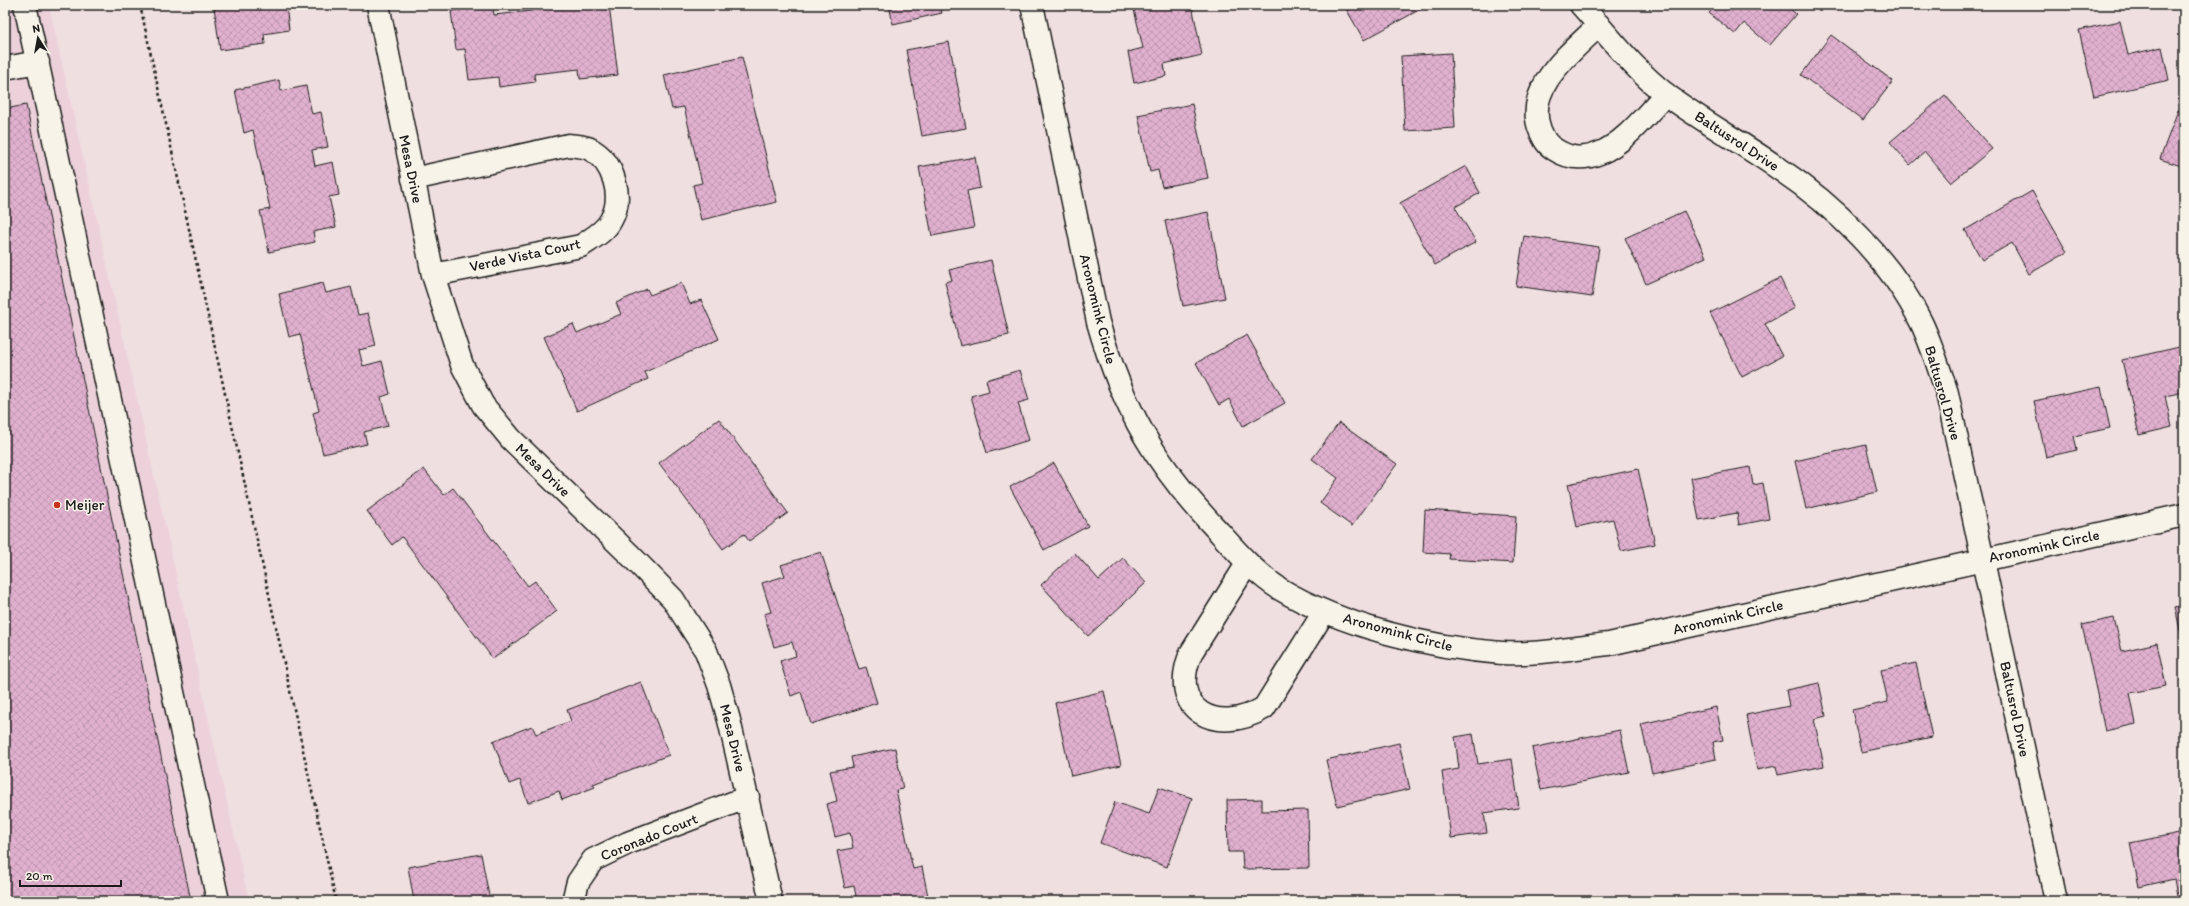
<svg xmlns="http://www.w3.org/2000/svg" width="2189" height="906" font-family="Itim,sans-serif">
	<defs>
		<pattern id="building-cross-hatch" width="8" height="8" patternUnits="userSpaceOnUse"><rect width="8" height="8" fill="#e1b0cf"/><path d="M0 0l8 8M0 8l8-8" fill="none" stroke="#c097b1"/></pattern>
	</defs>
	<rect width="100%" height="100%" fill="#f0dfe0"/>
	<filter id="ink" filterUnits="userSpaceOnUse"><feTurbulence type="fractalNoise" baseFrequency=".025" numOctaves="2"/><feDisplacementMap in="SourceGraphic" scale="8" xChannelSelector="R" yChannelSelector="G"/><feConvolveMatrix kernelMatrix="1 2 1 2 8 2 1 2 1" color-interpolation-filters="sRGB"/></filter>
	<g filter="url(#ink)">
		<path fill="#ecd1db" d="M5,5H49L249,901H5Z"/>
		<path fill="url(#building-cross-hatch)" stroke="#1c1c1c" d="M286,5L289,30L264,34L265,44L220,50L214,7L225,5Z
			M530,5H609L618,75L580,79L579,69L534,74L535,82L499,87L498,77L469,80L465,49L456,50L451,11L493,6L494,15L531,11Z
			M889,5H940L942,13L893,24Z
			M1133,5H1192L1202,55L1164,64L1166,76L1134,83L1128,52L1143,48Z
			M1349,5H1428L1364,40L1345,7Z
			M1716,5H1785L1796,14L1770,45L1744,23L1735,34L1709,13Z
			M2120,21L2128,55L2162,47L2169,80L2094,97L2079,30Z
			M1831,35L1893,81L1863,120L1801,75Z
			M949,42L966,128L922,136L906,50Z
			M1451,53L1455,128L1405,131L1401,56Z
			M742,57L777,202L701,220L693,185L702,183L684,107L672,109L664,75Z
			M279,80L281,91L306,86L312,114L321,112L328,147L312,150L315,166L333,162L339,195L329,197L336,227L313,232L315,242L269,252L260,211L270,209L253,130L244,133L235,90Z
			M1945,95L1992,149L1951,183L1925,152L1910,165L1890,142Z
			M1192,104L1208,178L1162,187L1158,170L1150,172L1138,115Z
			M26,105L191,901H5V109Z
			M2178,110L2184,112V167L2160,159Z
			M975,157L980,188L967,191L974,228L932,236L919,167Z
			M1466,166L1480,193L1455,207L1476,242L1435,265L1400,203Z
			M2032,191L2067,252L2029,274L2012,243L1982,260L1965,230Z
			M1684,211L1706,257L1646,284L1625,238Z
			M1208,212L1225,298L1183,306L1165,221Z
			M1524,236L1599,247L1592,297L1516,286Z
			M991,260L1009,335L960,346L945,282L952,280L949,270Z
			M1780,278L1795,308L1765,324L1782,356L1742,377L1710,313Z
			M323,283L326,293L351,287L358,315L368,313L376,346L359,350L363,366L382,361L390,394L381,397L388,426L364,432L367,444L323,454L313,413L319,411L300,334L289,337L279,294Z
			M681,283L690,304L701,300L719,339L645,372L648,379L577,411L544,337L573,324L577,333L621,314L616,303L647,289L650,295Z
			M1247,335L1285,403L1243,426L1229,399L1219,405L1196,363Z
			M2184,346V392L2165,396L2172,427L2139,435L2122,360Z
			M1020,370L1029,400L1018,403L1029,440L987,453L971,396L989,391L986,380Z
			M2101,387L2110,428L2074,436L2077,450L2046,457L2034,401Z
			M719,419L788,513L749,541L744,534L723,549L659,463Z
			M1339,423L1397,464L1352,526L1320,503L1338,478L1312,459Z
			M1866,445L1877,492L1806,509L1795,461Z
			M1054,463L1088,526L1044,550L1010,487Z
			M1750,467L1753,485L1763,483L1769,519L1739,525L1737,513L1699,520L1691,478Z
			M424,469L444,495L453,488L528,586L535,581L557,611L493,659L402,537L392,545L367,511Z
			M1638,469L1655,544L1621,551L1613,519L1577,527L1568,484Z
			M1425,510L1516,516L1513,563L1449,559L1450,554L1423,552Z
			M821,552L859,669L866,667L877,703L811,724L801,692L791,696L780,661L796,656L792,642L774,647L764,614L771,612L762,583L785,576L781,565Z
			M1075,553L1099,580L1123,558L1146,583L1088,636L1041,585Z
			M2184,605V649L2175,607Z
			M2114,618L2122,651L2157,643L2166,686L2130,693L2136,724L2105,731L2082,625Z
			M1916,663L1932,737L1861,752L1852,710L1888,702L1881,670Z
			M641,682L669,755L593,784L595,787L562,800L559,791L528,803L520,780L509,784L493,741L532,726L536,734L571,721L567,710Z
			M1819,683L1826,716L1814,719L1824,766L1778,775L1776,766L1757,770L1746,715L1789,706L1786,690Z
			M1104,691L1121,765L1071,776L1055,703Z
			M1716,707L1723,740L1713,742L1716,759L1652,773L1641,724Z
			M1620,730L1629,772L1541,790L1532,748Z
			M1473,734L1478,764L1512,759L1519,808L1484,813L1487,833L1451,838L1442,772L1459,769L1455,737Z
			M1399,743L1410,789L1337,806L1326,760Z
			M895,748L903,789L896,790L913,869L922,867L929,901H857L854,886L845,888L837,851L853,848L850,833L835,837L827,804L837,801L830,771L853,767L851,757Z
			M1159,787L1192,798L1167,867L1100,843L1115,802L1149,814Z
			M1262,799V811L1308,810L1309,868L1243,869L1242,852H1228L1227,800Z
			M2184,832V901H2178L2174,879L2139,887L2130,843Z
			M481,854L490,901H414L408,867Z"/>
		<g fill="none" stroke-linecap="round" stroke-linejoin="round">
			<defs>
				<path id="minor" d="M25,5L218,901
					M378,5L433,275L462,365L483,405L511,439L632,557L673,599L706,651L719,685L729,720L771,901
					M1032,5L1098,322C1123,410 1156,466 1219,532C1238,553 1256,574 1280,589C1342,626 1430,648 1502,653C1537,655 1573,648 1609,644L2184,515
					M1581,5C1607,34 1636,72 1667,95C1702,121 1742,143 1778,168C1834,205 1891,261 1921,322C1932,345 1939,369 1947,393L2056,901
					M1599,25C1573,51 1523,88 1540,130C1544,139 1546,144 1554,149C1569,159 1583,160 1600,153C1626,142 1646,114 1666,94
					M5,68L38,62
					M413,179L569,145C575,146 585,146 590,149C614,162 624,197 611,220C605,232 591,239 581,246L433,275
					M1247,564L1191,653C1167,711 1217,736 1264,708L1324,612
					M573,901L578,882L593,860L628,843L748,797"/>
			</defs>
			<use href="#minor" stroke="#1c1c1c" stroke-width="25"/>
			<path stroke="#1c1c1c" stroke-width="2.5" stroke-dasharray="3 3" stroke-linecap="butt" d="M140,5L336,901"/>
			<use href="#minor" stroke="#f7f3e8" stroke-width="22"/>
		</g>
	</g>
	<circle fill="#c8321e" stroke="#f7f3e8" stroke-width="1.5" cx="57" cy="505" r="4"/>
	<g text-anchor="middle" dominant-baseline="central" stroke-width="3" stroke-linejoin="round" paint-order="stroke">
		<g font-size="15" fill="#1c1c1c" stroke="#f7f3e8">
			<text transform="translate(1737 141) rotate(33)">Baltusrol Drive</text>
			<text transform="translate(411 169) rotate(78)">Mesa Drive</text>
			<text transform="translate(525 255) rotate(-12)">Verde Vista Court</text>
			<text transform="translate(1098 309) rotate(76)">Aronomink Circle</text>
			<text transform="translate(1943 393) rotate(74)">Baltusrol Drive</text>
			<text transform="translate(543 470) rotate(44)">Mesa Drive</text>
			<text transform="translate(2044 546) rotate(-12)">Aronomink Circle</text>
			<text transform="translate(1728 617) rotate(-13)">Aronomink Circle</text>
			<text transform="translate(1398 632) rotate(15)">Aronomink Circle</text>
			<text transform="translate(2015 709) rotate(78)">Baltusrol Drive</text>
			<text transform="translate(733 738) rotate(76)">Mesa Drive</text>
			<text transform="translate(649 837) rotate(-22)">Coronado Court</text>
		</g>
		<g font-size="15" fill="#1c1c1c" stroke="#f7f3e8" text-anchor="start">
			<text x="65" y="505">Meijer</text>
		</g>
	</g>
	<rect width="2189" height="906" fill="none" stroke="#f7f3e8" stroke-width="20"/>
	<rect x="10" y="10" width="2169" height="886" fill="none" stroke="#1c1c1c" stroke-width="1.5" filter="url(#ink)"/>
	<g transform="translate(38 38) rotate(349)" stroke="#f7f3e8" stroke-width="3" paint-order="stroke">
	<path d="M0-3L7 15L0 10L-7 15Z" fill="#1c1c1c"/>
	<text y="-6" font-size="11" font-weight="bold" text-anchor="middle" fill="#1c1c1c">N</text>
	</g>
	<path d="M20 880v6h101v-6" fill="none" stroke="#1c1c1c" stroke-width="2"/>
	<text x="26" y="880" font-size="12" fill="#1c1c1c" stroke="#f7f3e8" stroke-width="3" paint-order="stroke">20 m</text>
</svg>
